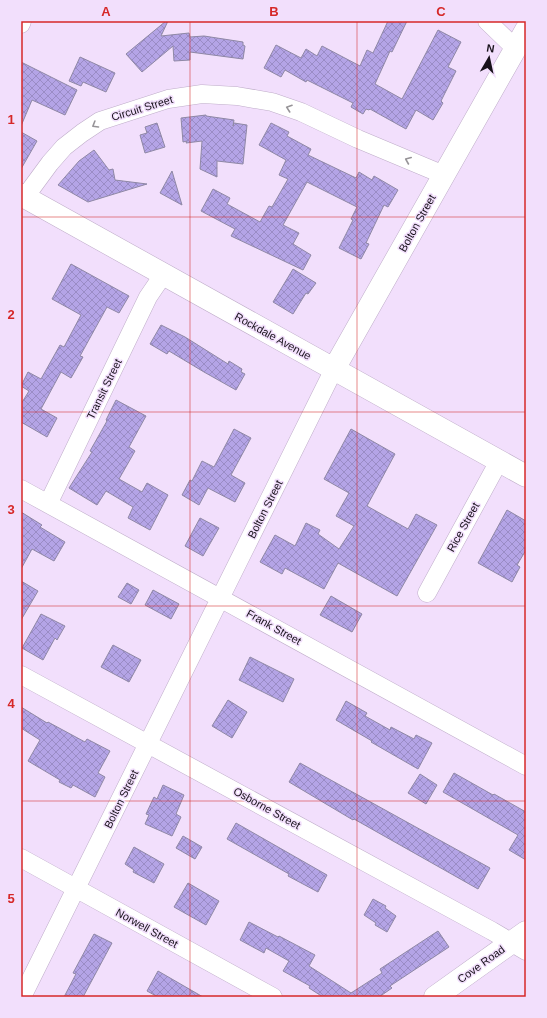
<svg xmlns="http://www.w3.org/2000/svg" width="547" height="1018" font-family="Helvetica,sans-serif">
	<defs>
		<pattern id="building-cross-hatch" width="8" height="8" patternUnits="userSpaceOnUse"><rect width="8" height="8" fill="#b4a4e6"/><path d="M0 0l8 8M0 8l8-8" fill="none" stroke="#9a8cc5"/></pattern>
	</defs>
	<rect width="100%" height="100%" fill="#f2dffc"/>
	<path fill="url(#building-cross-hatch)" stroke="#8f88a5" d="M166,21H168L161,36L189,33L190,37L204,36L243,42V45L245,46L243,59L190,52V60L174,61L173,46L142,72L126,54Z
		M388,21H407L392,52L390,51L375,84L402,99L438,30L461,42L448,67L456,71L441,101L443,103L433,120L416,110L406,129L370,109L369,110L366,109L363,114L351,107L353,103L307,80L306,82L285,70L281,77L264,68L276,45L301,58L306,49L317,56L322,46L360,66L367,50L373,53Z
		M80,57L115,73L106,92L83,82L81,86L69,81Z
		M21,62L77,90L65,115L32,100L21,126Z
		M206,115V116L234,120L233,126L234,123L247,125L243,164L217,161V177L200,169L202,141L186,143L187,141L183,142L181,118Z
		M157,123L165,147L145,153L140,135L147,133L145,127Z
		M271,123L289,132L287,136L311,149L308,155L356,178L359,172L372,180L374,176L398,190L388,207L384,205L366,243L369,244L361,259L339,248L353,220L351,219L357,207L307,182L283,225L299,233L293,244L311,255L303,270L231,236L235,229L201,211L213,189L230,198L227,204L260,222L269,206L272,207L288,179L279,175L286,160L259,145Z
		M21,132L37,141L21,169Z
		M94,150L109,170L113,169L115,180L147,184L88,202L58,185L79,161Z
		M172,171L182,205L160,193Z
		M71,264L129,296L119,313L107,307L80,356L83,357L71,378L61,372L41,409L57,418L47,437L21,422V404L29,391L21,386L28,372L41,379L60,345L64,347L81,315L52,299Z
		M293,269L316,283L308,294L306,293L293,314L273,302Z
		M161,325L185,337L228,364L229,361L242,369L241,372L245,374L236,390L204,372L169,351L167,354L150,344Z
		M116,400L146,416L129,447L135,451L119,479L142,492L147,483L168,495L150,530L128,518L133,507L106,491L97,505L69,488L92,452L90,451L107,421L106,420Z
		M234,429L251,438L231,475L245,483L235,502L208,488L199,505L182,495L190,480L192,481L202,461L214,467Z
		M351,429L395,454L367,506L408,529L416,514L437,525L397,596L338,563L324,589L285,568L282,574L260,562L275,535L295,546L306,523L320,530L318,534L339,549L354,526L336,516L349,493L324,479Z
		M507,510L526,521V550L517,565L520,567L512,582L478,563Z
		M21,512L42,525L40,527L65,542L54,561L32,549L21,569Z
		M200,518L219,528L203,556L185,546Z
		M21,581L38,591L21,620Z
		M127,583L139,590L131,604L118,597Z
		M153,590L179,604L171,619L145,605Z
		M331,596L362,614L352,632L320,615Z
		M41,614L65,626L57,640L55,638L43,660L22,648Z
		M113,645L141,660L129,682L101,667Z
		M250,657L294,679L283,702L239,680Z
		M228,700L247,712L232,738L212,726Z
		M346,701L367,713L365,716L390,730L391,727L414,739L416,735L432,743L418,769L371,742L372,741L336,720Z
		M21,707L47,723L48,722L85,742L87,739L110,751L98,773L105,777L95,797L73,785L71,788L59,782L60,780L28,761L40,740L21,728Z
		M300,763L490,868L478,889L354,819L353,820L289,782Z
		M454,773L493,795L494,794L526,812V860L509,850L518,835L443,792Z
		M420,774L437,785L426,804L408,793Z
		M163,785L184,795L176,814L181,817L172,836L145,824L149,815L146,814L154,797L157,799Z
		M236,823L327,875L318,892L288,876L289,874L227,839Z
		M183,836L202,847L195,859L176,848Z
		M134,847L164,864L154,883L133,872L134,870L125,864Z
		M188,883L219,901L206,925L174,907Z
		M373,899L386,906L385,908L396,916L387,932L375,925L376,923L364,915Z
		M249,922L278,937L279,936L315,955L309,966L351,993L382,973L380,969L438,931L449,947L390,986L392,988L379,997H323L309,988L310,986L283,971L289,961L266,948L264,953L240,940Z
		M94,934L112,943L83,997H64L76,974L73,973Z
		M158,971L203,997H158L147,991Z"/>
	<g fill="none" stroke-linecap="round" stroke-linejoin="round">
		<defs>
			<path id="street" d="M487,21L516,49
				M21,24L22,21
				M25,197L50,163L64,147L82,133L100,121L168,99L202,94L237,96L272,102L301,112L358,139L444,175
				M21,489L526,766
				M48,504L148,297L163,275
				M427,593L499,461
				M21,675L492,931L526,951
				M21,858L273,997
				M22,997L334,369"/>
			<path id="secondary" d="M21,195L526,476
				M334,369L526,30
				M435,997L526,932"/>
		</defs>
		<use href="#street" stroke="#bfadc9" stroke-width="19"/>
		<use href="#secondary" stroke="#bfadc9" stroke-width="23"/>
		<use href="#street" stroke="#fff" stroke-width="18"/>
		<use href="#secondary" stroke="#fff" stroke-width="22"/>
	</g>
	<defs><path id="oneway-chevron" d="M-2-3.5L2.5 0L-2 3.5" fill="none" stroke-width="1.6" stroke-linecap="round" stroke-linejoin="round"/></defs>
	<g stroke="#979498">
		<use href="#oneway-chevron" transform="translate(289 108) rotate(-161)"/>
		<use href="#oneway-chevron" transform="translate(95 125) rotate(149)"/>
		<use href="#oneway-chevron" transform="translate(408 160) rotate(-157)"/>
	</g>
	<path fill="none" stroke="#d62828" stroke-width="1" stroke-opacity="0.55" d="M190,21V997M357,21V997M21,217H526M21,412H526M21,606H526M21,801H526"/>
	<g text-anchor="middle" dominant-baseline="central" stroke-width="3" stroke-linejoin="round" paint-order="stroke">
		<g font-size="11" fill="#17111a" stroke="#f2dffc">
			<text transform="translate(142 108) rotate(-17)">Circuit Street</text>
			<text transform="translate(417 223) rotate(-61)">Bolton Street</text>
			<text transform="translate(273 336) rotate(29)">Rockdale Avenue</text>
			<text transform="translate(104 389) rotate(-64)">Transit Street</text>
			<text transform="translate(265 509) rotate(-63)">Bolton Street</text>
			<text transform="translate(463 527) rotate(-61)">Rice Street</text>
			<text transform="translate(274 627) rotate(29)">Frank Street</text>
			<text transform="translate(121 799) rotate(-64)">Bolton Street</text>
			<text transform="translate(267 808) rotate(29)">Osborne Street</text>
			<text transform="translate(147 928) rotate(29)">Norwell Street</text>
			<text transform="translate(481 964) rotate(-36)">Cove Road</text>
		</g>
	</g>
	<rect width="547" height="1018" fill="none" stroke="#f2dffc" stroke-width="44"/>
	<g transform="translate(489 58) rotate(9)" stroke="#f2dffc" stroke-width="3" paint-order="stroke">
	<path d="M0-3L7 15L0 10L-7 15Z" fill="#17111a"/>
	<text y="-6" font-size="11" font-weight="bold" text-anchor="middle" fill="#17111a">N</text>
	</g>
	<rect x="22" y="22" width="503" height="974" fill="none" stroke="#d62828" stroke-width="1.5"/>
	<g font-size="13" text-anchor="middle" font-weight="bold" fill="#d62828">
		<text x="106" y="16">A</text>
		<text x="274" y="16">B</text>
		<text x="441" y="16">C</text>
		<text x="11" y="124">1</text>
		<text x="11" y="319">2</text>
		<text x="11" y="514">3</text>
		<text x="11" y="708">4</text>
		<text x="11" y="903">5</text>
	</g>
</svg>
